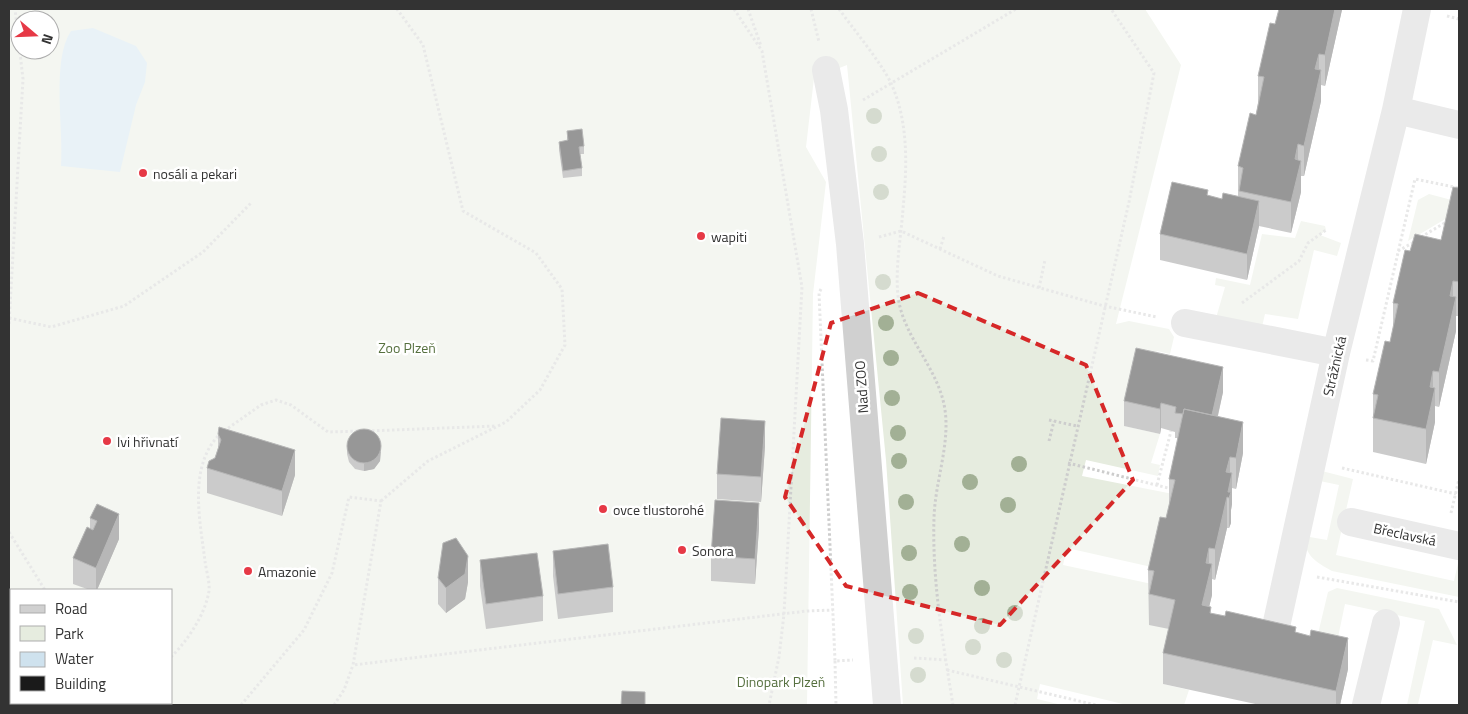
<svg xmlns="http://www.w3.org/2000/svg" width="1468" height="714" font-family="'Titillium Web',sans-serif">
	<rect width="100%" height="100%" fill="#fff"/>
	<path fill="#e6ecdf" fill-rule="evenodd" d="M9,9H1145L1181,65L1116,324L1129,321L1169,329L1174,337L1170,354L1157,351L1155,363L1125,426L1160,434L1151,463L1160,465L1158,476L1086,460L1082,476L1173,494L1156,568L1067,548L1063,565L1152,584L1154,602L1175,631L1163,684L1189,690L1184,705H1127L1040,684L1037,699L1062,705H903L886,460L847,65L814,78L806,147L826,182L813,294L807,705H9ZM20,20H50V50H20ZM11,590H171V703H11Z
		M1429,194L1459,202V211L1408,241L1418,200Z
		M1301,221L1325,226L1326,230L1320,235L1341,243L1337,256L1314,250L1298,319L1265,314L1261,331L1216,318L1225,287L1215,285L1216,278L1250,285L1262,234L1295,238Z
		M1318,470L1353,479L1336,555L1454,581L1459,559V597L1332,571C1316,562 1305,556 1304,536L1327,540L1339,485L1315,480Z
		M1337,588L1439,609L1457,645L1433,640L1418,704L1422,705H1407L1425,621L1345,604L1333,661L1312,659L1328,592Z"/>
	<path fill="#cfe2ee" d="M93,28L136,46L147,63L145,82L136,105L120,172L61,166C64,130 51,60 71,31Z"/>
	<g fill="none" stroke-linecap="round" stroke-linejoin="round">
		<path stroke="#cdcdcd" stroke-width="3" stroke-dasharray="2.5 2.5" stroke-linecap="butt" d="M734,9L762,51L802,287L784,614L779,657L769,705
			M748,9L761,46
			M811,9L819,42
			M839,9C854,30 880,61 891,83C909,123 907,167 903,209C901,237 895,268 898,296C903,338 939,368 945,410C950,445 935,482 934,518C932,581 943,643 953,705
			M1447,16L1459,19
			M863,100L1016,9
			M879,237L901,231L998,276L1104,306L1157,317
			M1421,237L1448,221
			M940,249L944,236
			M1398,251L1416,241
			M1039,288L1045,260
			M821,289L819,293L835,661L853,660
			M1242,303L1299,261L1308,243L1326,230
			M9,318L51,327L124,306L203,252L252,202
			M9,324L23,79L15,9
			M1366,360L1373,361L1415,179L1459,188
			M1049,420L1077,426
			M224,431L261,405L276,400L291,405L328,432L361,431
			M367,431L496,426
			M1049,441L1054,421
			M1068,463L1172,489
			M1342,468L1456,494
			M1157,485L1171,431
			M381,501L428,461L506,422L540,390L565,345L562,289L536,253L463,211L423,45L397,9
			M1451,513L1459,479
			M9,532L45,590
			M1317,577L1459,602
			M171,657C188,640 205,615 209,591C210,582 206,570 205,561C200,521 188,467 219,435
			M914,658L947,660
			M835,661L836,705
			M947,670L1096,705
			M37,705L38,703
			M125,705L127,703
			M241,705L304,630L332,573L349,497L381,501L353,665L807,611L833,610
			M334,705L344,690L353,665
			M1015,705L1129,202L1154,73L1111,9"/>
		<path stroke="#d0d0d0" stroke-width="28" d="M826,70L834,110L850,244L887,705
			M1396,110L1459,125
			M1185,323L1336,353
			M1351,522L1459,546
			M1277,622L1336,353L1396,110L1417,9
			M1366,705L1386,623"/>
	</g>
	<g fill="#a2b095">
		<circle cx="874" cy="116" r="8"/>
		<circle cx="879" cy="154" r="8"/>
		<circle cx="881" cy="192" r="8"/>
		<circle cx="883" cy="282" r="8"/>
		<circle cx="886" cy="323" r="8"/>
		<circle cx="891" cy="358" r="8"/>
		<circle cx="892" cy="398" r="8"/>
		<circle cx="898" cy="433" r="8"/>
		<circle cx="899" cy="461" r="8"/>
		<circle cx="1019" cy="464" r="8"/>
		<circle cx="970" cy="482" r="8"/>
		<circle cx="906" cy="502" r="8"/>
		<circle cx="1008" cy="505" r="8"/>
		<circle cx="962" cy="544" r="8"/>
		<circle cx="909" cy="553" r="8"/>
		<circle cx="982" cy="588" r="8"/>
		<circle cx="910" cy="592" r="8"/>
		<circle cx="1015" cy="613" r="8"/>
		<circle cx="982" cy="626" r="8"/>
		<circle cx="916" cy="636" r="8"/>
		<circle cx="973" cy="647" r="8"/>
		<circle cx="1004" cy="660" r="8"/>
		<circle cx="918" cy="675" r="8"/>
	</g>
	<path fill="#8c8c8c" d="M1342,9L1325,86L1321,85V101L1304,176H1301V192L1291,233L1259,226L1247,280L1160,260V234L1208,196L1222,199L1238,196V166L1256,115L1258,103V76L1275,24Z
		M567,131L584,146V154H580L582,168V176L563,178L559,150V142L567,141Z
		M1459,188V316H1456V331L1439,407L1435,406V422L1426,464L1373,452V394L1390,342L1393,328V303L1410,251L1441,240Z
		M1223,392L1218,416L1243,453L1236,489L1232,488V504L1231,510V523L1229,528H1227L1215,580L1212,579V595L1209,607L1211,614L1296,632L1348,669L1340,705H1260L1163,684V653L1169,629L1149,625L1148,570L1166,518L1169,506V479L1178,438H1175V432L1161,428L1160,434L1124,426V401Z
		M218,434L295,475L282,516L207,493V468L215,458L218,449Z
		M347,446L381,452L380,461L374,469L364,471L355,469L349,462L347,454Z
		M765,446L761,502L717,499V474Z
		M97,504L119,539L97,590H90L73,584V558L90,528V518Z
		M759,528L755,584L711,581V556Z
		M553,551L613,587V612L558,619L553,576Z
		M480,560L543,596V621L486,629L480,586Z
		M438,578L468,582L465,599L446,613L438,604Z"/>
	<path fill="#5f5f5f" d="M1335,9H1342V10L1325,86V55Z
		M1319,54V81L1321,70V101L1304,176V146L1315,69Z
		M1298,144V171L1301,161V192L1291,233V202L1295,159Z
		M1259,201V226L1247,280V254Z
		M1453,281V308L1456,297V331L1439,407V372L1450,296Z
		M1223,367V392L1211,445V420Z
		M1433,371V398L1435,388V422L1426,464V429L1430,387Z
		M1161,403V428L1160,434V409Z
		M765,421V446L761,502V477Z
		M1243,422V453L1236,489V458Z
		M381,445L380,461L374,469L364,471V464Z
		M295,450V475L282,516V491Z
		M1230,457V484L1232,473V504L1231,510V523L1229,528V498L1227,497V528L1215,580V549L1226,472Z
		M759,503V528L755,584V559Z
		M119,514V539L97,590H96V568Z
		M1209,548V575L1212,564V595L1202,636V605L1206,563Z
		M468,556V582L465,599L446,613V588Z
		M1348,638V669L1340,705H1336V691Z"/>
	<path fill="#1a1a1a" stroke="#5f5f5f" d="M1279,9H1335L1325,55L1319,54L1315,69L1321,70L1304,146L1298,144L1295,159L1301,161L1291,202L1239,191L1243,168L1238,166L1250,113L1256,115L1264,77L1258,76L1270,23L1275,24Z
		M582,129L584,146L579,147L582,168L563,171L559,142L568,140L567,131Z
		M1172,182L1208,190L1207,195L1222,199L1223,193L1259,201L1247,254L1160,234Z
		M1453,187L1459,188V282L1453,281L1450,296L1456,297L1439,372L1433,371L1430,387L1435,388L1426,429L1373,418L1378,395L1373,394L1385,341L1390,342L1398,304L1393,303L1405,250L1410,251L1415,234L1441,240Z
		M1136,348L1223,367L1212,415L1184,409L1183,414L1175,413L1176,407L1161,403L1160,409L1124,401Z
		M1184,409L1243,422L1236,458L1230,457L1226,472L1232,473L1228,492H1231L1229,498L1227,497L1215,549L1209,548L1206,563L1212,564L1202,605L1211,607L1210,613L1225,616L1226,611L1296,627L1295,632L1310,636L1311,630L1348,638L1336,691L1163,653L1175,600L1149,594L1154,571L1148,570L1160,517L1166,518L1175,480L1169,479Z
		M721,418L765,421L761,477L717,474Z
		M219,427L295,450L282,491L207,468L209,461L215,458L221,440L218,434Z
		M347 446a17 17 0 1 1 34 0a17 17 0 1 1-34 0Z
		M715,500L759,503L755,559L711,556Z
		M97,504L119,514L96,568L73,558L87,527L93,530L97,521L90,518Z
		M456,538L468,556L465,574L446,588L438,578L443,543Z
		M608,544L613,587L558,594L553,551Z
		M537,553L543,596L486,604L480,560Z
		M622,691L645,692V705H621Z"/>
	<path d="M0 0H1468V714H0ZM918,293L1086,365L1133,480L1000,625L846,586L785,497L831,323Z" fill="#fff" fill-opacity=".55" fill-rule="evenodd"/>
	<path fill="none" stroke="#d62828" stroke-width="4" stroke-dasharray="10 6" stroke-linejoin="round" d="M918,293L1086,365L1133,480L1000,625L846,586L785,497L831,323Z"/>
	<g fill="#e63946" stroke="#fff" stroke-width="2">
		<circle cx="143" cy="173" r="5"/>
		<circle cx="701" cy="236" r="5"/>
		<circle cx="107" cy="441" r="5"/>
		<circle cx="603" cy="509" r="5"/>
		<circle cx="682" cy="550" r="5"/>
		<circle cx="248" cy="571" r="5"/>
	</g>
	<g text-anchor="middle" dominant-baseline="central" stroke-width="5" stroke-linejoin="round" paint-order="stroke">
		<g font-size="14" fill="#333" stroke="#fff" text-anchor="start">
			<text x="153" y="173">nosáli a pekari</text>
			<text x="711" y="236">wapiti</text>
			<text x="117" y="441">lvi hřivnatí</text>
			<text x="613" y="509">ovce tlustorohé</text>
			<text x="692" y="550">Sonora</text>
			<text x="258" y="571">Amazonie</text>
		</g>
		<g font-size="14" fill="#56703f" stroke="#fff">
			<text x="407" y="347">Zoo Plzeň</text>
			<text x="781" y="681">Dinopark Plzeň</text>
		</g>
		<g font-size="14" fill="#333" stroke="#fff">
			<text transform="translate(1334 366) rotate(-77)">Strážnická</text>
			<text transform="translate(861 387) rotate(-94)">Nad ZOO</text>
			<text transform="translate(1405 534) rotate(12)">Břeclavská</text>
		</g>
	</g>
	<rect width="1468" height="714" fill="none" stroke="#333333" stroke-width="20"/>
	<rect x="10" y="589" width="162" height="115" fill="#ffffff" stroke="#adadad"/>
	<rect x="20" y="605" width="25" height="8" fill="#d0d0d0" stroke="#adadad"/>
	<text x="55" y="614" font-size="15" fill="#333333">Road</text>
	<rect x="20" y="626" width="25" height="15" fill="#e6ecdf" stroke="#adadad"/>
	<text x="55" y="639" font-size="15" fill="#333333">Park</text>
	<rect x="20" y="652" width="25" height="15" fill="#cfe2ee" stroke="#adadad"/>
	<text x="55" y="664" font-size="15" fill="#333333">Water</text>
	<rect x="20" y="676" width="25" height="15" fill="#1a1a1a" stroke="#adadad"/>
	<text x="55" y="689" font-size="15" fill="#333333">Building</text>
	<g transform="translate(35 35) rotate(109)"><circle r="24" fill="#ffffff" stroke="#adadad"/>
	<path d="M0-4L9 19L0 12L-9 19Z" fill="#e63946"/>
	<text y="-8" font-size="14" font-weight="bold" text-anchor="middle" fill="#333333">N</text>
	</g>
</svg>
